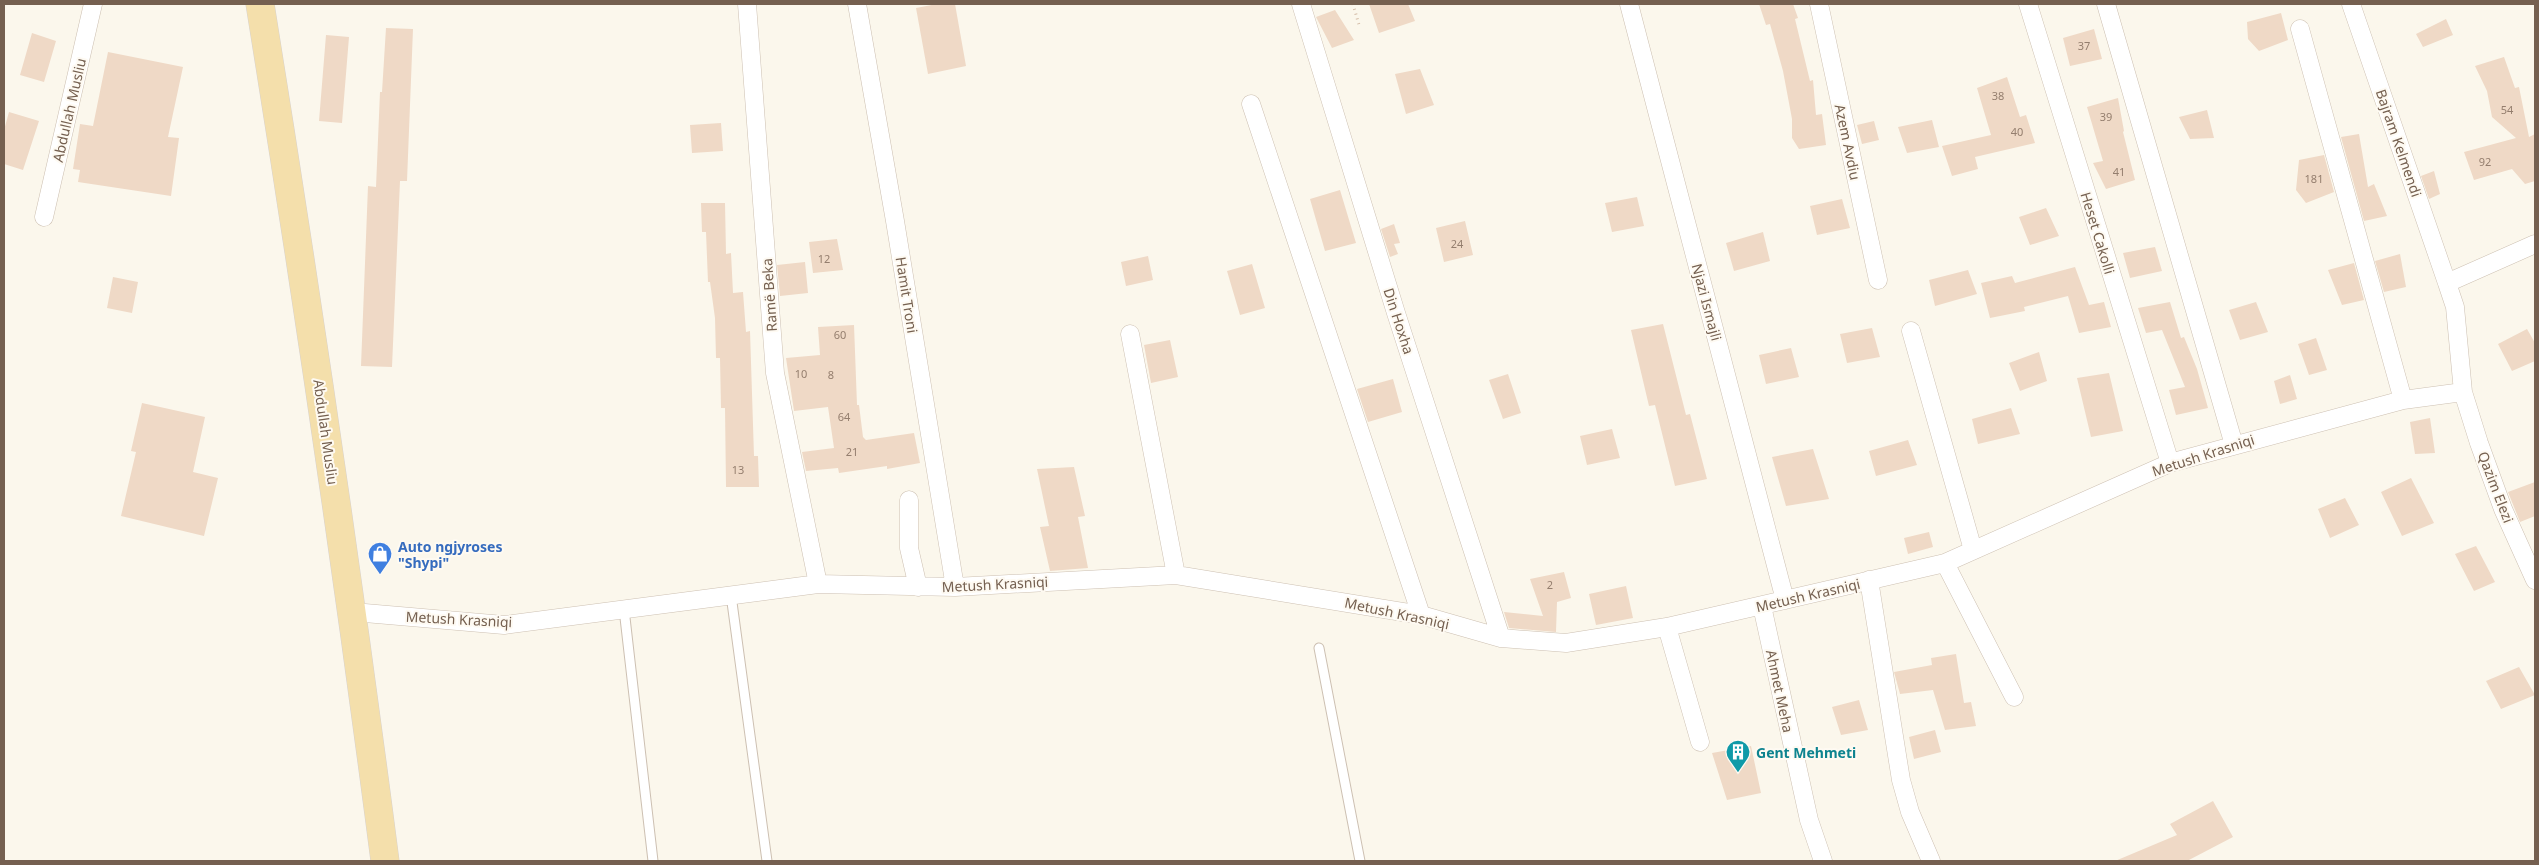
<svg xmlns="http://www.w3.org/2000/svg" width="2539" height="865" font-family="'Noto Sans',sans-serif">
	<rect width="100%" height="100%" fill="#fbf7ec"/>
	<path fill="#efd9c6" d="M937,4H955L966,66L928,74L916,8Z
		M1369,4H1408L1415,21L1379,33Z
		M1759,4H1793L1798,18L1795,19L1810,81L1813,80L1816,115L1822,114L1826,145L1799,149L1792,138V119L1783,71L1770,24L1766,25Z
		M1335,10L1354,40L1332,48L1316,17Z
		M2281,13L2288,40L2259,51L2248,39L2247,22Z
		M2446,19L2453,35L2423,47L2416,34Z
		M386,28L413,29L407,181H400L392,367L361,366L368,186L376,187L380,92H382Z
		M2094,29L2102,59L2070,66L2063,38Z
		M32,33L56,41L44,82L20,75Z
		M326,35L349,37L342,123L319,121Z
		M108,52L183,67L168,137L179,138L171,196L78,182L80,170L73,169L80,124L93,126Z
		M2504,57L2515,88L2519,87L2529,137L2535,134V181L2525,184L2512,169L2474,180L2464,152L2516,138L2492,117L2487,91L2475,66Z
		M1420,69L1434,105L1406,114L1395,74Z
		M2007,77L2020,117L2026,115L2035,143L1975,157L1978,169L1952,176L1942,146L1991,135L1977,88Z
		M2118,98L2124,131L2123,132L2135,180L2106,189L2093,163L2103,161L2087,107Z
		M2207,110L2214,138L2190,139L2179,117Z
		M9,112L39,121L23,170L4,164V130Z
		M1932,120L1939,147L1907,153L1898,127Z
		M1874,121L1879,140L1862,144L1857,125Z
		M721,123L723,151L692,153L690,125Z
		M2359,134L2368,187L2374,184L2387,216L2364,221L2341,137Z
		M2324,155L2334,192L2306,203L2296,190L2299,160Z
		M2434,171L2440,194L2429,199L2421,176Z
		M1340,190L1356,243L1325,251L1310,199Z
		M1637,197L1644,226L1612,232L1605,203Z
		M1842,199L1850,228L1817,235L1810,206Z
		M701,203H725L726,254L731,253L733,293L743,292L746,332L750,331L754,456H758L759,487H726L725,408H721L720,358H716L715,318L710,282H708L706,232H702Z
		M2046,208L2059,236L2030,245L2019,217Z
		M1465,221L1473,255L1444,262L1436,228Z
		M1394,224L1400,243L1394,244L1398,254L1390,257L1381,229Z
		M1763,232L1770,261L1734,271L1726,243Z
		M837,239L843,270L813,273L809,242Z
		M2155,247L2162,271L2130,278L2123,253Z
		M2400,254L2406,287L2384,292L2375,261Z
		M1148,256L1153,280L1126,286L1121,262Z
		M805,262L808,293L780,296L777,265Z
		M2354,263L2364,300L2342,305L2328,270Z
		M1252,264L1265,308L1240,315L1227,271Z
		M2075,267L2089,305L2104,302L2111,327L2079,333L2068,296L2024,307L2025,311L1990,318L1981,283L2012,276L2015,283Z
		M1968,270L1977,294L1935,306L1929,280Z
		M113,277L138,282L132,313L107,308Z
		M2170,302L2181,338L2184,337L2197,369L2208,408L2176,415L2169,390L2185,387L2162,330L2146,333L2138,308Z
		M2256,302L2268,332L2240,340L2229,310Z
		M1663,324L1686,415L1690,414L1707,479L1675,486L1655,405L1649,406L1631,330Z
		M854,325L857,405H859L863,437L866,440L914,433L920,463L887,469V466L839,473L838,468L806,471L802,452L834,448L828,407L794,411L786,358L820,355L818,327Z
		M1872,328L1880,357L1847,363L1840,334Z
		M2527,329L2535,343V361L2512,371L2498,344Z
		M2316,338L2327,370L2309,375L2298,344Z
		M1170,340L1178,377L1151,383L1144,345Z
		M1791,348L1799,377L1766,384L1759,355Z
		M2039,352L2047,381L2020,391L2009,363Z
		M2109,373L2123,431L2091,437L2077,378Z
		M1508,374L1521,413L1503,419L1489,380Z
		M2290,375L2297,399L2280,404L2274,381Z
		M1393,379L1402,412L1368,422L1357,389Z
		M142,403L205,417L193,472L218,478L204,536L121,516L136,452L131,451Z
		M2011,408L2020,434L1978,444L1972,419Z
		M2430,418L2435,453L2415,454L2410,422Z
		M1612,429L1620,458L1587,465L1580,436Z
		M1908,440L1917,465L1876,476L1869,451Z
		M1813,449L1829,499L1786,506L1772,457Z
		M1074,467L1085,516L1078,517L1088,568L1050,571L1040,527L1049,526L1037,469Z
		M2411,478L2434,523L2402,536L2381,492Z
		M2535,482V516L2520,522L2508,492Z
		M2345,498L2359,525L2330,538L2318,509Z
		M1929,532L1933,547L1908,554L1904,538Z
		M2476,546L2495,582L2474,591L2455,554Z
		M1564,572L1571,598L1557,602L1556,632L1509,628L1504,612L1543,616L1530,579Z
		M1626,586L1633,618L1596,625L1589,594Z
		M1956,654L1964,703L1971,702L1976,726L1945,730L1933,690L1900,694L1894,672L1932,665L1931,658Z
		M2519,667L2535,695L2501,709L2486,681Z
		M1859,700L1868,730L1841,735L1832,707Z
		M1935,730L1941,752L1914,759L1909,737Z
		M1751,746L1761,793L1727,800L1712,753Z
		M2213,801L2233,837L2187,861H2115L2177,835L2170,824Z"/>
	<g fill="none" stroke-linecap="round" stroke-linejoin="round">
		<defs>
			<path id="lane" d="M731,595L767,861
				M624,609L653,861
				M1319,648L1360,861"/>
			<path id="street" d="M747,4L775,373L818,584
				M857,4L895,221L955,587
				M1301,4L1396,313L1501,638
				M1629,4L1785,600
				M1819,4L1878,280
				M2028,4L2170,463
				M2106,4L2234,445
				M2351,4L2447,283
				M2300,29L2403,400
				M1251,104L1421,615
				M44,217L93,4
				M2535,244L2447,283L2455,307L2463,392L2479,443L2503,509L2535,580
				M1911,331L1973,550
				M1130,334L1176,575
				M909,500V548L918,587
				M1945,563L2014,697
				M1869,580L1901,780L1910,812L1931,861
				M1762,606L1809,820L1823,861
				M353,612L504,625L818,584L955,587L1176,575L1421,615L1501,638L1566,643L1667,627L1945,563L2170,463L2403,400L2463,392
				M1667,627L1700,742"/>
			<path id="primary" d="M260,4C306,289 348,575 385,861"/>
		</defs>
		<use href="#lane" stroke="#cdc0b2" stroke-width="11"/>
		<use href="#street" stroke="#cdc0b2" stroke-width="19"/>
		<use href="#primary" stroke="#d8d2ce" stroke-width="29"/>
		<path stroke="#d4bda8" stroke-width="3" stroke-dasharray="1 4" stroke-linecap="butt" d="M1353,4L1359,25"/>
		<use href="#lane" stroke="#fff" stroke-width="9"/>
		<use href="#street" stroke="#fff" stroke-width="18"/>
		<use href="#primary" stroke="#f4dfab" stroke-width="28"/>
	</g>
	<defs>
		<symbol id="shop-pin" viewBox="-11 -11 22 30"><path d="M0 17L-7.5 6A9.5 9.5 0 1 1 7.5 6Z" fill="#3f7fe0" stroke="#fefaf2"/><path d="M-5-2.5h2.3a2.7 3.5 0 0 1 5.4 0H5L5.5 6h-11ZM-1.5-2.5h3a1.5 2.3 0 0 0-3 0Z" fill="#fff"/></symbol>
		<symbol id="building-pin" viewBox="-11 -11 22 30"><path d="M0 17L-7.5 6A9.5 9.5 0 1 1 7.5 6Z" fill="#0f9aa8" stroke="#fefaf2"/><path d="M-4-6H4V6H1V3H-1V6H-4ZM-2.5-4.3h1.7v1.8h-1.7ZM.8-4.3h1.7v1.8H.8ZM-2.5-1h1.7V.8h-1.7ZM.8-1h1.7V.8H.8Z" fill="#fff"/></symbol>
	</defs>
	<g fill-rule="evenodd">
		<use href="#shop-pin" x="366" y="540" width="28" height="38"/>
		<use href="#building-pin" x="1724" y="738" width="28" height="38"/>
	</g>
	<g text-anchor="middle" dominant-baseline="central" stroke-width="4" stroke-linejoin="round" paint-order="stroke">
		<g font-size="11" fill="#947e6e">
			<text x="2084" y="45">37</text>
			<text x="1998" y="95">38</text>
			<text x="2507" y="109">54</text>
			<text x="2106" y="116">39</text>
			<text x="2017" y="131">40</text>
			<text x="2485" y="161">92</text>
			<text x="2119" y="171">41</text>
			<text x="2314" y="178">181</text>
			<text x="1457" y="243">24</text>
			<text x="824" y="258">12</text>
			<text x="840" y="334">60</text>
			<text x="801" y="373">10</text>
			<text x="831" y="374">8</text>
			<text x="844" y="416">64</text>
			<text x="852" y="451">21</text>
			<text x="738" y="469">13</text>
			<text x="1550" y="584">2</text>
		</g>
		<g font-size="14" fill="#756050" stroke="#fefaf2">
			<text transform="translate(69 110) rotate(-77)">Abdullah Musliu</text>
			<text transform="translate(1848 142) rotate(78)">Azem Avdiu</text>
			<text transform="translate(2399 143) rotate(71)">Bajram Kelmendi</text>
			<text transform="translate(2098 233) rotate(73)">Heset Cakolli</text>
			<text transform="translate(769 295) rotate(-94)">Ramë Beka</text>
			<text transform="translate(907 295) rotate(81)">Hamit Troni</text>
			<text transform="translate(1707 302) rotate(75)">Njazi Ismajli</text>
			<text transform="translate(1399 321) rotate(72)">Din Hoxha</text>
			<text transform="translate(326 432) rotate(82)">Abdullah Musliu</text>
			<text transform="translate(2203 455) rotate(-18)">Metush Krasniqi</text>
			<text transform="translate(2496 487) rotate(69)">Qazim Elezi</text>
			<text transform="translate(995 584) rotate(-3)">Metush Krasniqi</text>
			<text transform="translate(1808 595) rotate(-13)">Metush Krasniqi</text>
			<text transform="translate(1397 613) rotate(12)">Metush Krasniqi</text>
			<text transform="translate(459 619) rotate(3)">Metush Krasniqi</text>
			<text transform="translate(1780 691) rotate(78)">Ahmet Meha</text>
		</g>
		<g font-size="14" font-weight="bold" fill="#366cbe" stroke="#fefaf2" text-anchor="start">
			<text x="398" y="546">Auto ngjyroses<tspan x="398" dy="16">"Shypi"</tspan></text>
		</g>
		<g font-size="14" font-weight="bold" fill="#0d838f" stroke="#fefaf2" text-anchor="start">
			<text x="1756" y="752">Gent Mehmeti</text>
		</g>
	</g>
	<rect width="2539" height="865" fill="none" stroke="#756050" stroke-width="10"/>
</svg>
